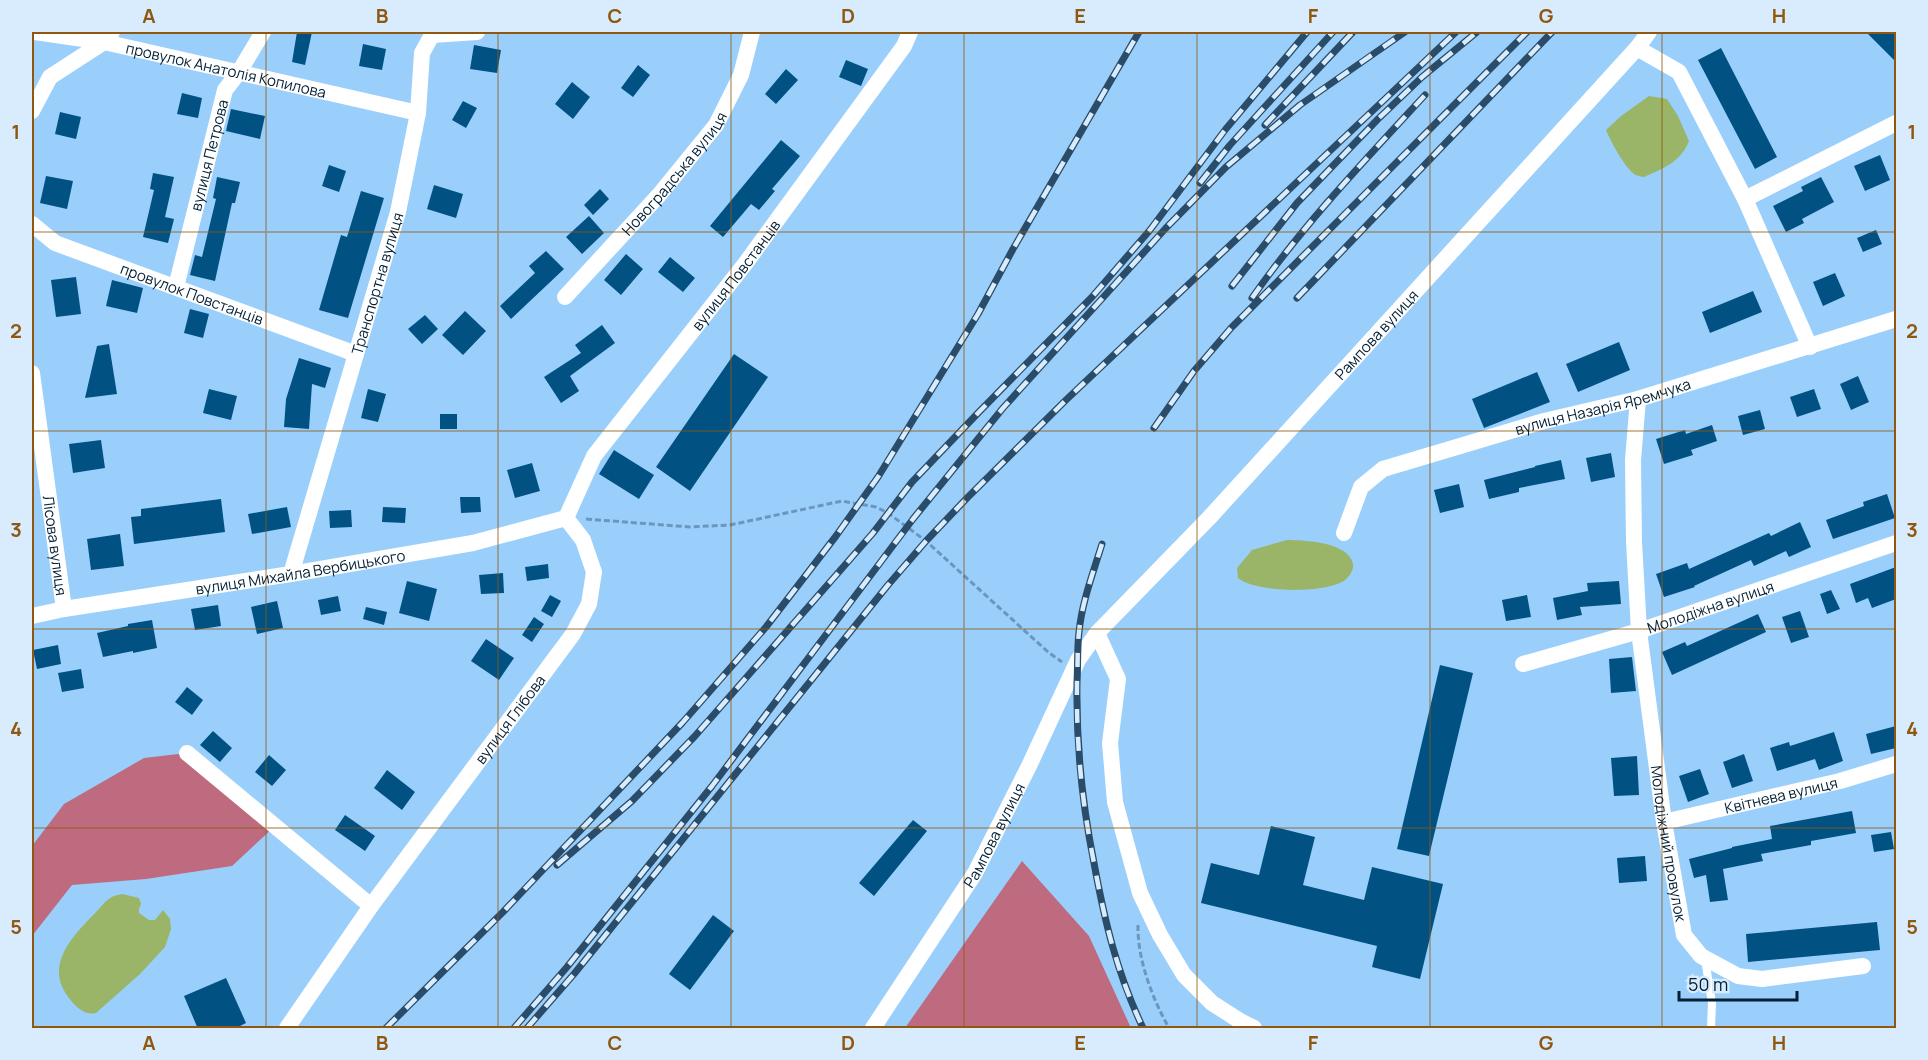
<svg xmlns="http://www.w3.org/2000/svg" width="1928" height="1060" font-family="Manrope,sans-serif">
	<rect width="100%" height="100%" fill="#9acffc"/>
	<path fill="#be6b80" d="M187,753L274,827L232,866L146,879L72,885L32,936V846L64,804L144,758Z
		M1022,861L1089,936L1131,1028H905Z"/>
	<path fill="#9ab567" d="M1649,96L1667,99L1678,116L1689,141C1681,162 1662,169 1644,177C1642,177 1635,175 1634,174C1624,166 1611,142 1606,130L1621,116Z
		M1287,540C1304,540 1349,542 1353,564C1354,569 1350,576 1345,580C1326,594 1256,593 1238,578L1237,568L1252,550Z
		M122,894L139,898L141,904L139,909V913L149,920H155L163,910L170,919L171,929L165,947L140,974L96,1013C86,1015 80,1010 73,1003C66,995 59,984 59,974C58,949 81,928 96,912C100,908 104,902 109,899C112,896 118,895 122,894Z"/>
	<path fill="#015283" d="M297,32H312L305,65L292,62Z
		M1866,32H1896V62Z
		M363,44L386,49L382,70L359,66Z
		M474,45L501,50L497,73L470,69Z
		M1721,48L1777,157L1755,169L1698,60Z
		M846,60L868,69L861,86L839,77Z
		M638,65L650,75L633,97L621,88Z
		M786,69L798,80L776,104L765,94Z
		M572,82L590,97L573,119L555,104Z
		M182,93L202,98L198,118L177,114Z
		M463,101L477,108L466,128L452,120Z
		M231,109L265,116L260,139L226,131Z
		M60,112L81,117L76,139L55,134Z
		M781,140L800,156L772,189L775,191L759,210L751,204L723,237L710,226Z
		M1880,155L1890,180L1865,191L1854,166Z
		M329,165L346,171L339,192L322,186Z
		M153,173L174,177L165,217L174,219L168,243L143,237L154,190L150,189Z
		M46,176L73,181L67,209L40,203Z
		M217,177L240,182L235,203H232L215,281L190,275L195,255L202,257L216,199L213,198Z
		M1821,177L1834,202L1802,219L1804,223L1786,232L1773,206L1803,191L1801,187Z
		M434,185L463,194L456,218L427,209Z
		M600,189L609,199L593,215L584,205Z
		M361,191L384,198L348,318L319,310L341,235L347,237Z
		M589,216L604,233L582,254L566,237Z
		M1876,230L1882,244L1863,252L1857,238Z
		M546,251L564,269L511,319L500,306L535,273L529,266Z
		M626,254L643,269L621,295L604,280Z
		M670,257L695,278L683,292L658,272Z
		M1835,273L1845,296L1823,306L1813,282Z
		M76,277L81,314L56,317L51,280Z
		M112,280L143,288L137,313L106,306Z
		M1753,291L1762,312L1710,333L1702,312Z
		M190,309L209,314L203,338L184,333Z
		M465,311L486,331L463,355L442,335Z
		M425,315L438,329L422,344L408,329Z
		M602,325L615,343L570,376L579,391L561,403L544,377L581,353L575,345Z
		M1619,342L1630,370L1578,392L1566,364Z
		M109,344L117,394L85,398L97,346Z
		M734,354L768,377L690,491L656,467Z
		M299,358L331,368L325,388L312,384L309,429L284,427L286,399Z
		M1537,372L1550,402L1484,428L1472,399Z
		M1858,376L1869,402L1851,410L1840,384Z
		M209,389L237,396L231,420L203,413Z
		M368,389L386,394L378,422L361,418Z
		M1814,389L1821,409L1797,417L1790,397Z
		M1760,410L1765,429L1743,435L1738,416Z
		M440,414H457V429H440Z
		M1712,425L1717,441L1691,450L1693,455L1664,464L1656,439L1685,430L1686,434Z
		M101,440L105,468L73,473L69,444Z
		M614,450L654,475L639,499L599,474Z
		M1611,453L1615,477L1591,482L1586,458Z
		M1561,460L1565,479L1519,488V492L1489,499L1484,480L1535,467V466Z
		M532,463L540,491L515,498L507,470Z
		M1459,484L1464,507L1440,513L1434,490Z
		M1887,494L1895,518L1833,539L1826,520L1864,506L1863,502Z
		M460,497H480L481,512L461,513Z
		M221,499L225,532L134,544L131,517L141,516V509Z
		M287,507L291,527L252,534L248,514Z
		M383,507L406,508L405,523L382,522Z
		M351,510L352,527L330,528L329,511Z
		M1800,522L1811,547L1789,557L1786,551L1754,566L1751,560L1694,586L1695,587L1664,597L1656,574L1687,563L1689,569L1769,533L1771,536Z
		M120,534L124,566L91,570L87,539Z
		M548,564L549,578L527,581L525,567Z
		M1896,567V599L1872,608L1868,598L1856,603L1850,584Z
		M503,573L504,593L481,594L479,575Z
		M407,581L437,589L429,621L399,613Z
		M1619,581L1621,604L1580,607L1582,615L1557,620L1553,598L1588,591L1587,583Z
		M1831,590L1840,609L1827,614L1820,594Z
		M550,595L561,601L552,617L541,611Z
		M1527,595L1531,617L1506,621L1502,600Z
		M338,596L341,611L321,615L318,600Z
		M277,601L283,628L257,634L251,607Z
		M218,605L221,626L195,630L191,609Z
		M366,607L387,612L384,625L363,619Z
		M1800,611L1809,637L1791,643L1782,617Z
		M1758,614L1766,632L1672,675L1662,652L1685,642L1687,646Z
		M534,617L544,624L532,642L522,635Z
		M152,620L157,648L133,653V651L103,657L97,633L128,626V624Z
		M486,639L514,658L499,680L471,661Z
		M58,645L61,664L37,669L33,650Z
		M1632,657L1636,691L1611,693L1609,659Z
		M1440,665L1473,673L1429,856L1397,849Z
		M81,669L84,688L62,692L58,673Z
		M187,687L203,700L192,715L175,702Z
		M1896,726V748L1871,754L1866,734Z
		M213,731L232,748L220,762L200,745Z
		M1834,732L1843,761L1819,770L1815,759L1777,771L1770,748L1789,742L1790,746Z
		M1744,754L1753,781L1732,788L1723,762Z
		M269,755L286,770L272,786L255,772Z
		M1637,756L1639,795L1614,796L1611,758Z
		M1700,769L1709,794L1688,802L1679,776Z
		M387,770L415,792L402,810L374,788Z
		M1852,811L1856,833L1811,841V845L1761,854L1763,861L1723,869L1728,900L1710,902L1706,875L1694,878L1689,859L1732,848V847L1772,839L1770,826Z
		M345,815L375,836L365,851L335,830Z
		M913,820L927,831L874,896L859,883Z
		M1271,826L1315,837L1303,885L1364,900L1372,867L1443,884L1420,979L1372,967L1377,946L1201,903L1211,863L1259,875Z
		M1891,832L1894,849L1874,852L1871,835Z
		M1645,856L1647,881L1619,883L1617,858Z
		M713,915L734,931L690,990L669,974Z
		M1877,922L1880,950L1748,962L1746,934Z
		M226,978L246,1023L234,1029H198L184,996Z"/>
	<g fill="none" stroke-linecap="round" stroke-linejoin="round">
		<path stroke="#6a97bd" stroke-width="3" stroke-dasharray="6 3" stroke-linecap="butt" d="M586,519L690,527L730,525L842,501L876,507L888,513L926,541L1048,652L1062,662
			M1138,925C1137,959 1153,1000 1169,1028"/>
		<path stroke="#fff" stroke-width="8" d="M1705,959L1712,1003L1711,1028"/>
		<g stroke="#fff" stroke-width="16">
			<path id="s1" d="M35,32L104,42L418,113"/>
			<path d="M1637,48L1679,72L1745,199L1810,347"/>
			<path d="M32,111L50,77L104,42L112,32"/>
			<path d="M1745,199L1896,123"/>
			<path id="s2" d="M32,224L55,243L356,354"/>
			<path id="s3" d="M176,287L225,90L239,72L263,32"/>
			<path id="s4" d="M565,297L659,195L716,125L741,75L752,32"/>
			<path id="s5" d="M32,373L64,609"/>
			<path id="s6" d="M1638,399L1633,460L1634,542L1639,631L1664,822L1684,935L1701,956L1738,976L1762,979L1863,966"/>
			<path id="s7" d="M566,518L594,456L745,264L904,46L910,32"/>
			<path id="s8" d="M1344,533L1361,487L1383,469L1544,421L1638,399L1896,319"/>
			<path id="s9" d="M291,574L398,212L418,113L422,53L432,35L477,32"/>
			<path id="s10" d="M32,616L64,609L291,574L473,543L566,518"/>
			<path d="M1097,633L1118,679L1110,743L1115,802L1140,893L1160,935L1184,975L1212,1003L1240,1021L1254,1028"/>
			<path id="s11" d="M1523,664L1639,631L1896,543"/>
			<path d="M187,753L371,906"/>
			<path id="s12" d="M1664,822L1840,781L1896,764"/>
			<path id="s13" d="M287,1028L371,906L573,634L589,604L594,572L583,540L566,518"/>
			<path id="s14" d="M873,1028L975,873L1029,766L1078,660L1097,633L1209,518L1637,48L1649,32"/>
		</g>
		<defs>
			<path id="rail" d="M1265,125L1353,32
				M1200,183L1230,145L1333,32
				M1232,286L1297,203L1378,119L1422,77L1477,32
				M1252,298C1303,225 1365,160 1425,95
				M1297,298L1552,32
				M1154,428L1194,371L1231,328L1527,32
				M1102,544C1093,573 1082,602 1079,632C1077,649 1078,666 1077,682C1076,744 1082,803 1094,863C1105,923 1117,973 1143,1028
				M557,865L632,801L695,736L873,533L912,482L978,413L1092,297L1150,230L1225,130L1307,32
				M386,1028L503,912L683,722L766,627L836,536L878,477L978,314L1013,249L1139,32
				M514,1028L567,967L712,786L913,519L1003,408L1165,229L1226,167L1300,105L1405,32
				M527,1028L574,974L888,585L926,541L967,498L1067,399L1456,32"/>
		</defs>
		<use href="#rail" stroke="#2a4c68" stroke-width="7"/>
		<use href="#rail" stroke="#d8ecfd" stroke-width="4.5" stroke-dasharray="14" stroke-linecap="butt"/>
	</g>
	<path fill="none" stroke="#905711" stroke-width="1.5" stroke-opacity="0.55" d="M266,32V1028M498,32V1028M731,32V1028M964,32V1028M1197,32V1028M1430,32V1028M1662,32V1028M32,232H1896M32,431H1896M32,629H1896M32,828H1896"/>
	<g text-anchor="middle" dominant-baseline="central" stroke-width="6" stroke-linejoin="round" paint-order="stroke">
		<g font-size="15" fill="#031f35" stroke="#d8ecfd">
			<text stroke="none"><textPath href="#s1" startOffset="195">провулок Анатолія Копилова</textPath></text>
			<text stroke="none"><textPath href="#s3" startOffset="136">вулиця Петрова</textPath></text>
			<text stroke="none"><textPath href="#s4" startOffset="165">Новоградська вулиця</textPath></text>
			<text stroke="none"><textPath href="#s7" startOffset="298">вулиця Повстанців</textPath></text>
			<text stroke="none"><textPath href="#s9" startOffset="303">Транспортна вулиця</textPath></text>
			<text stroke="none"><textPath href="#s2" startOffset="176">провулок Повстанців</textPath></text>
			<text stroke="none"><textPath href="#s14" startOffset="864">Рампова вулиця</textPath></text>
			<text stroke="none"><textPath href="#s8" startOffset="306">вулиця Назарія Яремчука</textPath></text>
			<text stroke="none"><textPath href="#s5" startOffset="174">Лісова вулиця</textPath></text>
			<text stroke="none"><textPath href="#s10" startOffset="272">вулиця Михайла Вербицького</textPath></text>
			<text stroke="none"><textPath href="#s11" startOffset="196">Молодіжна вулиця</textPath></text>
			<text stroke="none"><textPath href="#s13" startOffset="381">вулиця Глібова</textPath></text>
			<text stroke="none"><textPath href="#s12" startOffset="120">Квітнева вулиця</textPath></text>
			<text stroke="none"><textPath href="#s14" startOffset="228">Рампова вулиця</textPath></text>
			<text stroke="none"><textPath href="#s6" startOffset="447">Молодіжний провулок</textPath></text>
		</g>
	</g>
	<rect width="1928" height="1060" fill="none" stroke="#d8ecfd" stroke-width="66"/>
	<path d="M1679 991v9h118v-9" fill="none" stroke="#031f35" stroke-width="3"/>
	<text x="1688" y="991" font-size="18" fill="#031f35" stroke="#d8ecfd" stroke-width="4.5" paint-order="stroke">50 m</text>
	<rect x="33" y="33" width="1862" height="994" fill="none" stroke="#905711" stroke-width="2"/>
	<g font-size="20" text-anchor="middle" font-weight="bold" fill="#905711">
		<text x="149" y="23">A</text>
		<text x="382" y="23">B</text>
		<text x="615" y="23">C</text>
		<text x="848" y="23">D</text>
		<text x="1080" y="23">E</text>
		<text x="1313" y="23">F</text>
		<text x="1546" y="23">G</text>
		<text x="1779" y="23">H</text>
		<text x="16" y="139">1</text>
		<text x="1912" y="139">1</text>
		<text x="16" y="338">2</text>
		<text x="1912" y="338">2</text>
		<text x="16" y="537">3</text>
		<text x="1912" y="537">3</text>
		<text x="16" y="736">4</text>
		<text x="1912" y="736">4</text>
		<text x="16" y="934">5</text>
		<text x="1912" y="934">5</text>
		<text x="149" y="1050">A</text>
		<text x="382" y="1050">B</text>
		<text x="615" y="1050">C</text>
		<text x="848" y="1050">D</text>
		<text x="1080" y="1050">E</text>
		<text x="1313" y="1050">F</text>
		<text x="1546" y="1050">G</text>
		<text x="1779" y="1050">H</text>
	</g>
</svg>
